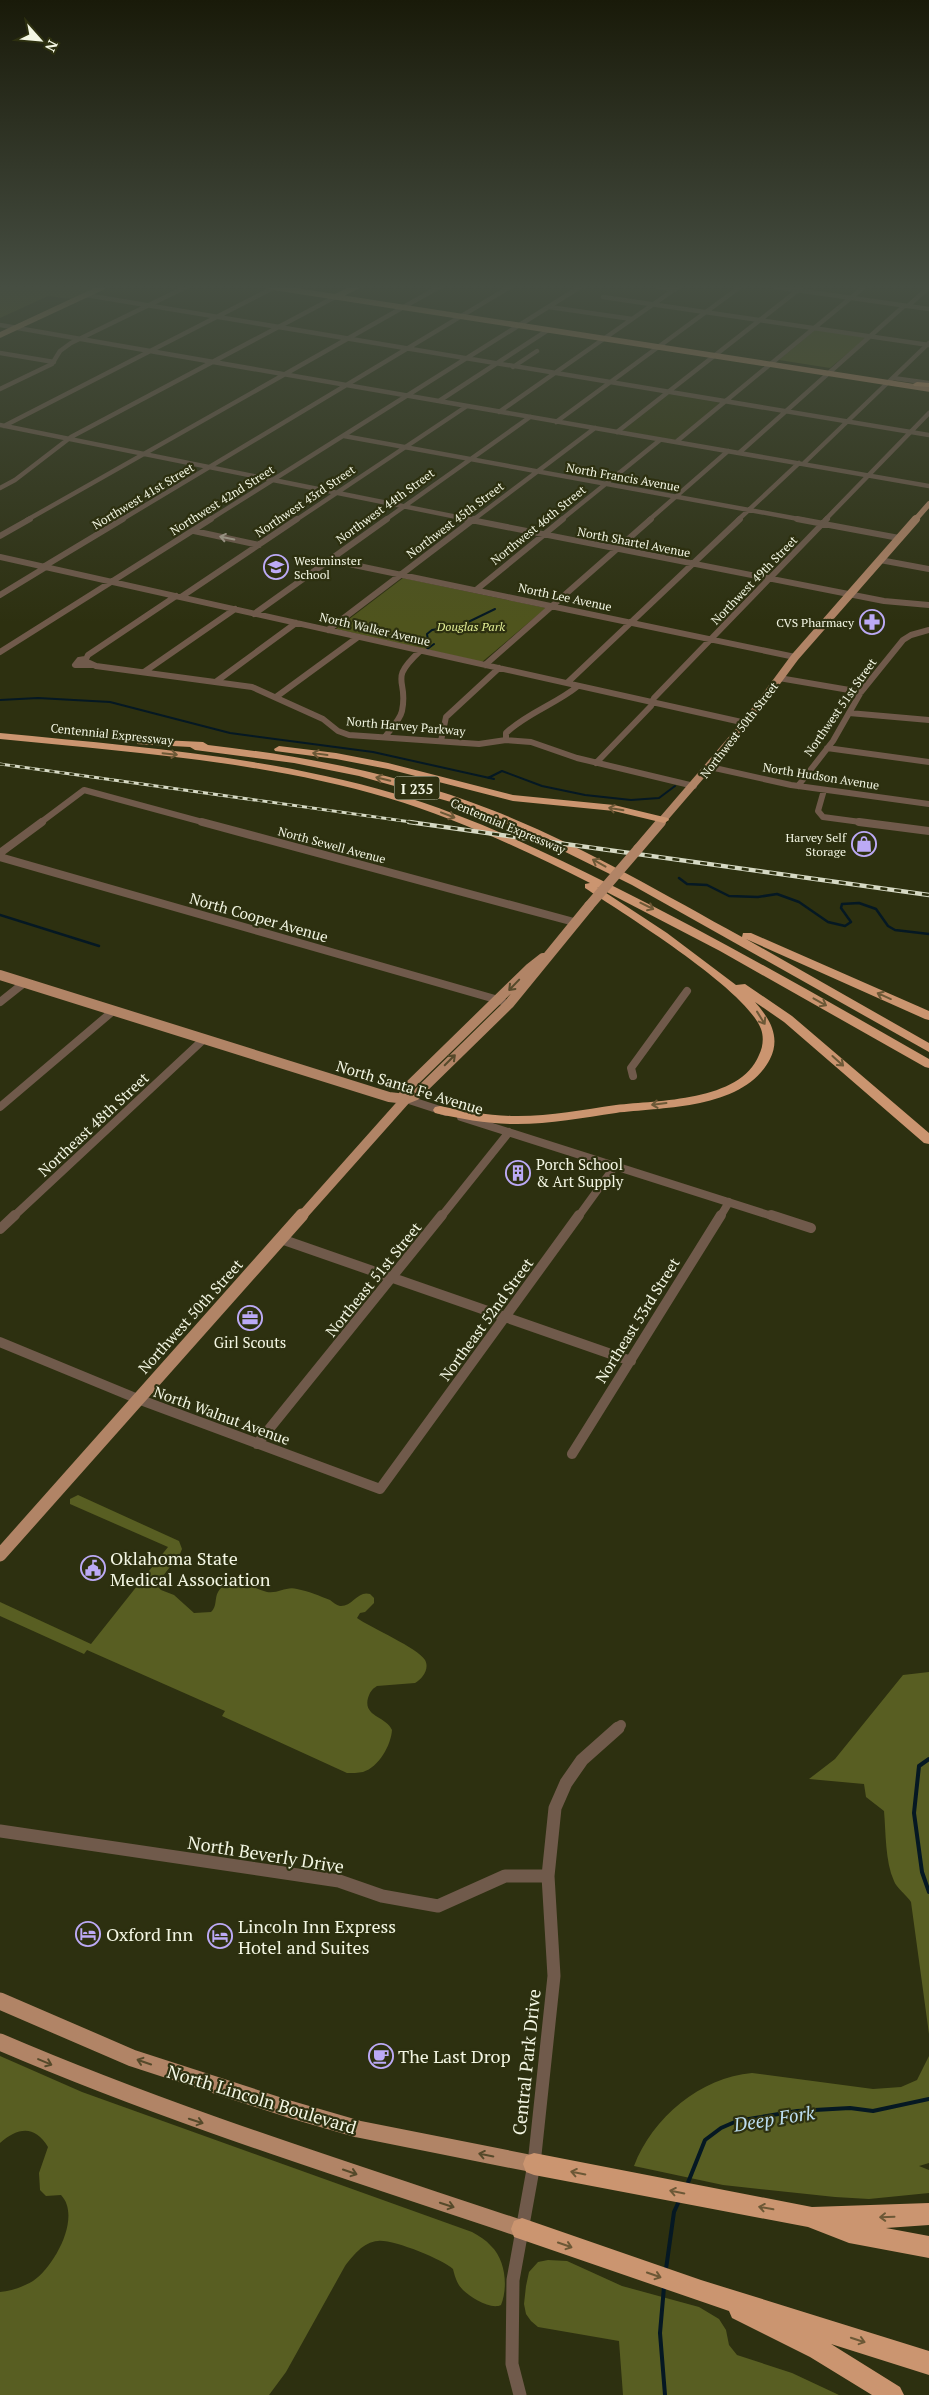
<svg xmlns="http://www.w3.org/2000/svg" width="929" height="2395" font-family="'PT Serif',serif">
	<rect width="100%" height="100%" fill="#2d3010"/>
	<path fill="#33370e" d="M669,394L721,403L675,440L622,431Z"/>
	<path fill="#4f541d" d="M0,287H98L71,299L48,296L0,318Z
		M815,330L867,337L830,368L779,360Z
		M403,578L546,608L482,662L336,629Z"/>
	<path fill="#585e22" d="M78,1495L179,1541L182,1549L180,1554L156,1585L161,1590L174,1595L194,1613L211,1612C219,1605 212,1595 223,1586C237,1576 254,1589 267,1592C278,1594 286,1586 297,1589C308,1591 320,1596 330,1600C333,1602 336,1605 340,1606C352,1607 358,1590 370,1594L374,1598V1603L365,1612L360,1613L357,1618C371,1628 418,1648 425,1660C430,1669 422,1679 415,1683L377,1686C372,1689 370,1692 368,1698C363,1717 386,1716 392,1730C391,1745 379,1767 363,1772C358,1773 352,1773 347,1773L222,1716L225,1711L87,1650L84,1654L0,1616V1602L91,1644L168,1547L70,1504V1499Z
		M929,1672V2034L911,1902C907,1896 896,1887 894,1881C885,1861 886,1833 884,1811L866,1797L864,1784L809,1779L835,1759L903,1675Z
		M0,2056L82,2092L472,2232C479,2236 486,2240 491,2246C506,2260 508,2288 501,2305C491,2310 471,2298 463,2290C457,2284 455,2277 453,2269C442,2259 392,2239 378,2241C363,2242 353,2256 345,2266L286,2372L269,2395H0V2292C11,2291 23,2287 33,2281C54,2267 82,2217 61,2195L46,2196L40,2190L39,2173L48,2147C35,2125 18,2127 0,2143Z
		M929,2056V2163L919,2166L929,2170V2193L869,2199L835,2197L723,2185L634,2166C652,2118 701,2077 752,2073L873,2089L901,2087L917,2080Z
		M548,2260L567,2261L622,2286L699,2307L719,2319L726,2330L729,2345L737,2355L792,2373L839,2395H623L619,2341L538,2327L531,2321L526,2314L524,2304L526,2286L529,2272L538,2262Z"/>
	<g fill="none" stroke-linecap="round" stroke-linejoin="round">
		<path stroke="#051823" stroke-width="2" d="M428,640L427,634L432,630L462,625L495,609
			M426,650L434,644
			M0,700L38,698L110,702L230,733L373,752L494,779
			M488,778L502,771L542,786L585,795L631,800L659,798L675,786"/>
		<path stroke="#051823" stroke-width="2.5" d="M679,878L687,884L707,885L729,896L758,897L777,894L799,902L828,922L845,926L851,922L841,908L842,904L859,903L876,909L888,926L895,930L929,934
			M0,915L99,946"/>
		<path stroke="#051823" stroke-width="4" d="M929,1759L919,1766L914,1813L922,1872L929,1892
			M687,2185L705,2140L721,2128L737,2121L797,2111L850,2108L873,2111L929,2099
			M666,2269L674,2212L679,2201
			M664,2287L660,2333L665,2395"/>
		<path stroke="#705a4b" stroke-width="4.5" d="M659,287L675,290
			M775,287L929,309
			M86,295L929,435
			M603,297L929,345
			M549,307L632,319
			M0,325L929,486
			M0,353L54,362
			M513,367L537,351
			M893,378L929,383
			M0,389L52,364L60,351L71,343L186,287
			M439,401L548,330
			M499,412L678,287
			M556,422L740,287
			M0,425L472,520
			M4,426L275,287
			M617,432L802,287
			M344,436L804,520
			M676,442L864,287
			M739,453L904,306H908L927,289
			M803,464L929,343
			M0,488L15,480L71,437L335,297
			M27,520L439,287
			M121,520L510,287
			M209,520L580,287
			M296,520L467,406
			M385,520L530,417
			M473,520L595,428
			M561,520L660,440
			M649,520L728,451
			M738,520L799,463
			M825,520L929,413"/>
		<path stroke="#705a4b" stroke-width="6" d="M466,519L884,601L929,605
			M797,519L899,538
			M194,531L259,545
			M0,536L30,519
			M0,557L746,723
			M330,560L795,657
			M880,560L929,569
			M43,567L123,519
			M476,590L563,519
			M0,595L46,567
			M176,596L88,655L85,661L96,666L252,687L323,719L338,731L349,735L479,744L506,740L531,742L577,758L694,786
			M181,597L297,519
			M254,614L387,519
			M328,630L474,519
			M0,652L211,519
			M85,659L79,660L75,665H92
			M485,665L651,519
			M144,672L235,609
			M779,678L861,692
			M217,681L296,623
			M567,683L740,519
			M276,697L358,637
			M849,713L929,720
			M385,737C390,730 400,720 402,711C409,678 387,682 420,651
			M506,740V733C527,713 556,704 578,686
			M441,741L446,717L499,668
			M827,748L929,762
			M596,763L651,706L654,698L827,519
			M710,767L791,785L929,804
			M798,786L833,741L861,692L903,640L911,635L929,630
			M824,790L818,811L823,817L868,823
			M40,823L84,790L206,823"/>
		<path stroke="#705a4b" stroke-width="8" d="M202,822L574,922
			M859,822L929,831
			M0,853L42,822
			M0,857L502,1001
			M0,1002L24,983
			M633,1076L631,1068L687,991
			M406,1099L446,1112
			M0,1107L113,1011
			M461,1117L775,1217
			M13,1217L204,1039
			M441,1217L509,1132
			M578,1217L615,1166
			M720,1217L729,1202"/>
		<path stroke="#705a4b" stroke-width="10" d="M771,1215L811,1228
			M0,1229L15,1215
			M281,1239L631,1361
			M0,1342L138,1399L380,1489L579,1215
			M257,1444L442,1215
			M572,1454L721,1215
			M617,1729L621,1725"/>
		<path stroke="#705a4b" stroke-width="13" d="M0,1831L339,1881L382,1896L438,1906L505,1876H548
			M520,2395L512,2364L513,2280L534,2164L554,1976L548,1876L555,1808L566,1783L582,1760L618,1728"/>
		<path stroke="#b18466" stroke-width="5.5" d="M272,287L929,389
			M335,297L356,287
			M0,335L103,287
			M915,520L929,504"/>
		<path stroke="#b18466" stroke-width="8" d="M660,823L746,723L795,657L916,519"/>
		<path stroke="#b18466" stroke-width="10" d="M638,849L661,822
			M0,975L389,1097L406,1099
			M406,1099L404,1091L529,969L543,958
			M301,1217L406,1099L416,1095L509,1004L589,906"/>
		<path stroke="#b18466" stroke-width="13" d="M0,1555L302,1215"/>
		<path stroke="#b18466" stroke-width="17" d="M0,2001L132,2058L289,2109L358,2129L534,2164
			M0,2042C170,2115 346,2170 522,2229"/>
		<path fill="#cb9570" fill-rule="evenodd" d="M917,382L929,383V387L914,386L913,384Z
			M0,733C133,746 267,756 396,794C473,817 545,852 617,888C723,941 826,1000 929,1059V1068L925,1067L720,951L597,887L667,933L736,985L745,984L792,1016L929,1133V1144L924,1143L784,1022L755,1002C770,1019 781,1037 770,1059C744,1110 663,1107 616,1113C581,1118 546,1125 510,1124C485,1123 460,1119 435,1113L433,1110L435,1107L440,1106C463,1111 487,1115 511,1116C547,1117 581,1110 616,1105C658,1100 740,1102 759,1055C763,1047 764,1037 761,1029C746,989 624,914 585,888V884L590,883C525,850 458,819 388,798C262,761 130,752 0,739Z
			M141,739L203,742L208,745C304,756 401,774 492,810C579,844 660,892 742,937L743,933H751L929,1011V1020L925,1019L746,939L929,1043V1052L632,885L513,826L451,802L359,776L294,763L195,750L190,747L137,744V740Z
			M279,746L336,753L388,763L513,795L614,805L668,818L669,820L664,823L614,811L513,801L388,769L336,759L275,751L274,749Z
			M534,2153L812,2207L929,2203V2225L886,2228L929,2236V2258L849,2243L808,2227L534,2175L526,2172L523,2164L526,2156Z
			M522,2218L701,2280L929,2351V2375L831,2344L900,2387L904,2395H872L810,2357L732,2318L729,2311L514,2237L511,2229L514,2221Z"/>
		<defs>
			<path id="rail-far1" d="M0,764L418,823"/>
			<path id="rail" d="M409,822L929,895"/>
		</defs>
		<use href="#rail-far1" stroke="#d6d9c4" stroke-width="3"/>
		<use href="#rail" stroke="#d6d9c4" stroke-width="4.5"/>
		<use href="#rail-far1" stroke="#2d3010" stroke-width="2" stroke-dasharray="5" stroke-linecap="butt"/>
		<use href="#rail" stroke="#2d3010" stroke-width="2.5" stroke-dasharray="7" stroke-linecap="butt"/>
		<path stroke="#b18466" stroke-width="10" d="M589,906L638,849"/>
	</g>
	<defs><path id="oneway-shaft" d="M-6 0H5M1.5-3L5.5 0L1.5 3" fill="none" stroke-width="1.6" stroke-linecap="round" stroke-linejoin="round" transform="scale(1.25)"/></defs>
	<use stroke="#b2a897" href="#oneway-shaft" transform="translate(227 538) rotate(-168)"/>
	<g stroke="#6c5836">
		<use href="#oneway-shaft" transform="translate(170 754) rotate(6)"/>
		<use href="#oneway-shaft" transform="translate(320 754) rotate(-172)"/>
		<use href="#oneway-shaft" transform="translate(383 779) rotate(-166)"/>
		<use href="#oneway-shaft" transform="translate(616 809) rotate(-171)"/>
		<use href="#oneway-shaft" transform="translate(448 815) rotate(21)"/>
		<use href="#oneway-shaft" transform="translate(599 863) rotate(-151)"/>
		<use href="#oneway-shaft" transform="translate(647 906) rotate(26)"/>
		<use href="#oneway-shaft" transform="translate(884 996) rotate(-156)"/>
		<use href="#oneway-shaft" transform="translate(820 1002) rotate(29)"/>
		<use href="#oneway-shaft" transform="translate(761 1018) rotate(58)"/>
		<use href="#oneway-shaft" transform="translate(838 1061) rotate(42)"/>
		<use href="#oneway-shaft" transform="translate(659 1104) rotate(173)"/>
		<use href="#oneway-shaft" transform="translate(578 2173) rotate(-169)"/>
		<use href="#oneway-shaft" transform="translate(677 2192) rotate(-169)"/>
		<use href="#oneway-shaft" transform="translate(766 2208) rotate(-170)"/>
		<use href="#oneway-shaft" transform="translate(887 2217) rotate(178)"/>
		<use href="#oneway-shaft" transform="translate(565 2245) rotate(19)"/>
		<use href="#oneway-shaft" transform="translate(654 2275) rotate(19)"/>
		<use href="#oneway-shaft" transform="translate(858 2340) rotate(18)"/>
	</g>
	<g stroke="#55492a">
		<use href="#oneway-shaft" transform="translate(514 985) rotate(134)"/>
		<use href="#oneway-shaft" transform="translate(450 1060) rotate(-45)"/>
		<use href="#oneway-shaft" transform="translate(45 2062) rotate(23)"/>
		<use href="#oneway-shaft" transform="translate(144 2062) rotate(-161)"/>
		<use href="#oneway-shaft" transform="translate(196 2121) rotate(18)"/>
		<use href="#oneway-shaft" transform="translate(486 2155) rotate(-169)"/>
		<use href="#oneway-shaft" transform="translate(350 2172) rotate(19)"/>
		<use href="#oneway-shaft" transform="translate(447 2205) rotate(18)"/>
	</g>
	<linearGradient id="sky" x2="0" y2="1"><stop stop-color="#191a09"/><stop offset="0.46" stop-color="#464e42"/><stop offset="1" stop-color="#464e42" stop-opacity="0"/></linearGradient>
	<rect width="929" height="623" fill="url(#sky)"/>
	<defs>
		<symbol id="school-ring" viewBox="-11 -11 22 22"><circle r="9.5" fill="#2d3010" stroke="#bcaaf6" stroke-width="1.5"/><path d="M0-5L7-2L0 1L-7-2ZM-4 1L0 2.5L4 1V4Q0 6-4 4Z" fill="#bcaaf6"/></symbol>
		<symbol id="pharmacy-ring" viewBox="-11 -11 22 22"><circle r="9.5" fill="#2d3010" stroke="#bcaaf6" stroke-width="1.5"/><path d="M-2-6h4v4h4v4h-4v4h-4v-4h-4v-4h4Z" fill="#bcaaf6"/></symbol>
		<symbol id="shop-ring" viewBox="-11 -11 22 22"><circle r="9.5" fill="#2d3010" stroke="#bcaaf6" stroke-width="1.5"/><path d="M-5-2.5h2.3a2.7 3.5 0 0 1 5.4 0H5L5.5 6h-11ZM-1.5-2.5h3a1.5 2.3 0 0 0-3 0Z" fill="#bcaaf6"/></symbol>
		<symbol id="building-ring" viewBox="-11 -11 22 22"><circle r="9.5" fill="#2d3010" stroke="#bcaaf6" stroke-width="1.5"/><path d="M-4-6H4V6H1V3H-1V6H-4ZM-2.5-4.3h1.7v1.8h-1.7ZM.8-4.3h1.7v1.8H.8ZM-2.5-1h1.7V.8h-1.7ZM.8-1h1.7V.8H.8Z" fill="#bcaaf6"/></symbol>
		<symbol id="office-ring" viewBox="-11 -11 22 22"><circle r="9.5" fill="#2d3010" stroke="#bcaaf6" stroke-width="1.5"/><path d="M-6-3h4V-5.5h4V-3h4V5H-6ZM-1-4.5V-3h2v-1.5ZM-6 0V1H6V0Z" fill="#bcaaf6"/></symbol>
		<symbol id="civic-ring" viewBox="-11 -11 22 22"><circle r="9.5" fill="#2d3010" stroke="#bcaaf6" stroke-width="1.5"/><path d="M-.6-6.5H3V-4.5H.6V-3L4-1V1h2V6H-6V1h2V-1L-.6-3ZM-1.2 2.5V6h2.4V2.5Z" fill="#bcaaf6"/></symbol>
		<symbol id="hotel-ring" viewBox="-11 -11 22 22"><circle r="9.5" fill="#2d3010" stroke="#bcaaf6" stroke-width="1.5"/><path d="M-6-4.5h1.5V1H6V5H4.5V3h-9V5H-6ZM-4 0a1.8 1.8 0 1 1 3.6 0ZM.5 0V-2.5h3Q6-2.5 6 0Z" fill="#bcaaf6"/></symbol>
		<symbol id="cafe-ring" viewBox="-11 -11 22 22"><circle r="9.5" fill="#2d3010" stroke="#bcaaf6" stroke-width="1.5"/><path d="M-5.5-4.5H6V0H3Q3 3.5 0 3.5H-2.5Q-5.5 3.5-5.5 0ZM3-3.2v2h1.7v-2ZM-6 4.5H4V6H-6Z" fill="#bcaaf6"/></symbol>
	</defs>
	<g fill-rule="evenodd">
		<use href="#school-ring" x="262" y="553" width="28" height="28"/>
		<use href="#pharmacy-ring" x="858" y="608" width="28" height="28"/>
		<use href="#shop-ring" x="850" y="830" width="28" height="28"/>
		<use href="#building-ring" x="504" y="1159" width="28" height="28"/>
		<use href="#office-ring" x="236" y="1304" width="28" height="28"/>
		<use href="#civic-ring" x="79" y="1554" width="28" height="28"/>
		<use href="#hotel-ring" x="74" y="1920" width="28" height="28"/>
		<use href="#hotel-ring" x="206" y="1922" width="28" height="28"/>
		<use href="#cafe-ring" x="367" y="2042" width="28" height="28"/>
	</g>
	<g text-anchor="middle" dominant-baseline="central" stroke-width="4.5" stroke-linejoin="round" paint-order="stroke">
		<g font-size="12" fill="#f3f6e3" stroke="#2d3010">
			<text transform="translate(623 477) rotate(10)">North Francis Avenue</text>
			<text transform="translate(143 496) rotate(-31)">Northwest 41st Street</text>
			<text transform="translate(222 500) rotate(-32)">Northwest 42nd Street</text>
			<text transform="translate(305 501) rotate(-34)">Northwest 43rd Street</text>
			<text transform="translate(385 506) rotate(-36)">Northwest 44th Street</text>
			<text transform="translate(455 520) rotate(-37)">Northwest 45th Street</text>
			<text transform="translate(538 525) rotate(-39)">Northwest 46th Street</text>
			<text transform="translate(634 542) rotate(11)">North Shartel Avenue</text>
			<text transform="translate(754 580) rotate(-46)">Northwest 49th Street</text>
			<text transform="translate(565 597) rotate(12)">North Lee Avenue</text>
			<text transform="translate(375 629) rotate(13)">North Walker Avenue</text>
			<text transform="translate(840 707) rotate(-55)">Northwest 51st Street</text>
			<text transform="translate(406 726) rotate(5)">North Harvey Parkway</text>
			<text transform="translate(739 730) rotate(-52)">Northwest 50th Street</text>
			<text transform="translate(112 734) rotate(6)">Centennial Expressway</text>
			<text transform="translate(821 776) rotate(9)">North Hudson Avenue</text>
			<text transform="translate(508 826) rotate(23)">Centennial Expressway</text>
			<text transform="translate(332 845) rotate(15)">North Sewell Avenue</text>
		</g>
		<g font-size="12" fill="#f3f6e3" stroke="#2d3010" text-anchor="end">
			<text x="294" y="560" text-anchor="start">Westminster<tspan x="294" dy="14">School</tspan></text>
			<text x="854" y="622">CVS Pharmacy</text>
			<text x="846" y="837">Harvey Self<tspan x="846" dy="14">Storage</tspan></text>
		</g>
		<g font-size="12" font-style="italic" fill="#e1ed94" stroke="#2d3010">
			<text x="471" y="626">Douglas Park</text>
		</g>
		<rect fill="#2d3010" stroke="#b8bba4" stroke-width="1" x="394.5" y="776.5" width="45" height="23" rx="4"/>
		<g font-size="14" font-weight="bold" fill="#f3f6e3">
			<text x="417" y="788">I 235</text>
		</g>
		<g font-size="15" fill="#f3f6e3" stroke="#2d3010">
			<text transform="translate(259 917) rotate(16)">North Cooper Avenue</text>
			<text transform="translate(410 1087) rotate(17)">North Santa Fe Avenue</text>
			<text transform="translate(93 1124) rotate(-43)">Northeast 48th Street</text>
			<text transform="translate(373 1279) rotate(-51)">Northeast 51st Street</text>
			<text transform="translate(190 1316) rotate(-48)">Northwest 50th Street</text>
			<text transform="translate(486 1319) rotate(-54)">Northeast 52nd Street</text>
			<text transform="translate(637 1320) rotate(-58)">Northeast 53rd Street</text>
			<text transform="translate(222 1415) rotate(20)">North Walnut Avenue</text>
		</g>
		<g font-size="15" fill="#f3f6e3" stroke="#2d3010" text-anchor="start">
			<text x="536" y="1164">Porch School<tspan x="536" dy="17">&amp; Art Supply</tspan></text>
			<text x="250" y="1342" text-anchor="middle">Girl Scouts</text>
		</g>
		<g font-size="18" fill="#f3f6e3" stroke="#2d3010" text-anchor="start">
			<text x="110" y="1558">Oklahoma State<tspan x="110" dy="21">Medical Association</tspan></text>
			<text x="238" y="1926">Lincoln Inn Express<tspan x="238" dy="21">Hotel and Suites</tspan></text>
			<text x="106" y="1934">Oxford Inn</text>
			<text x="398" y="2056">The Last Drop</text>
		</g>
		<g font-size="18" fill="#f3f6e3" stroke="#2d3010">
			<text transform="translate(266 1854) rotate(9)">North Beverly Drive</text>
			<text transform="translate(526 2062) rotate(-84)">Central Park Drive</text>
			<text transform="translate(262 2099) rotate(17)">North Lincoln Boulevard</text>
		</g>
		<g font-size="19" font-style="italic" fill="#bddef2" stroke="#2d3010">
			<text transform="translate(774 2118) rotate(-9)">Deep Fork</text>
		</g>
	</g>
	<g transform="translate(40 40) rotate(117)" stroke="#2d3010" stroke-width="4" paint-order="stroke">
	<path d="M0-4L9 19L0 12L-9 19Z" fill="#f3f6e3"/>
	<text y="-8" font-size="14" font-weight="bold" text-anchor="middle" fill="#f3f6e3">N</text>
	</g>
</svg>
